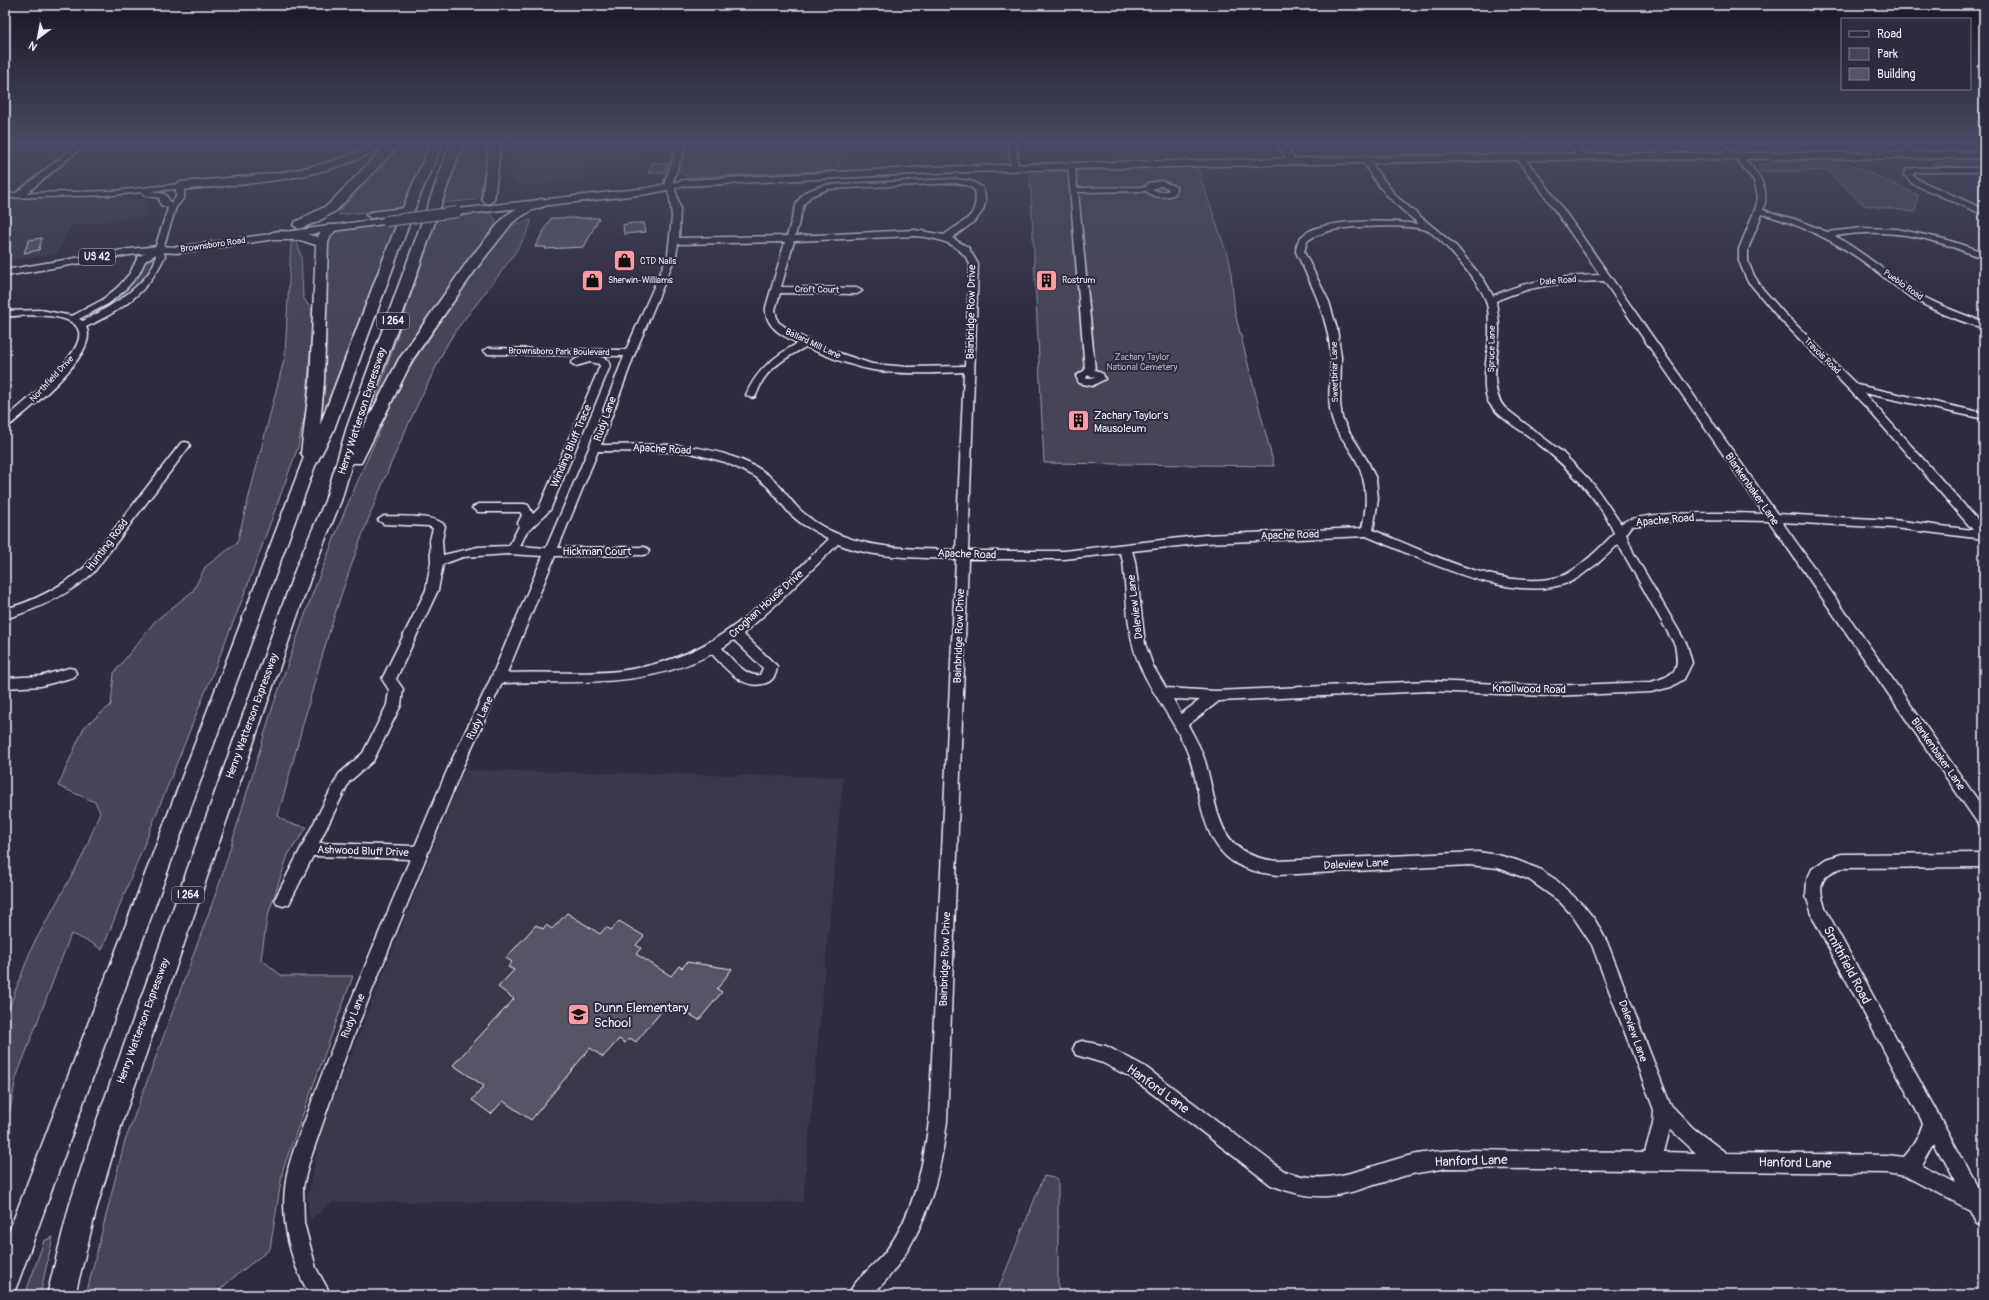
<svg xmlns="http://www.w3.org/2000/svg" width="1989" height="1300" font-family="Pangolin,sans-serif">
	<rect width="100%" height="100%" fill="#2f2a3d"/>
	<filter id="ink" filterUnits="userSpaceOnUse"><feTurbulence type="fractalNoise" baseFrequency=".025" numOctaves="2"/><feDisplacementMap in="SourceGraphic" scale="8" xChannelSelector="R" yChannelSelector="G"/><feConvolveMatrix kernelMatrix="1 2 1 2 8 2 1 2 1" color-interpolation-filters="sRGB"/></filter>
	<g filter="url(#ink)">
		<path fill="#3b3749" d="M523,142H675L673,147L639,153L625,156H590L578,183L519,185L507,175Z
			M128,197L146,200V216L71,226L57,254L5,261V252L16,229L5,230V199Z
			M464,770L843,777L803,1202H333L310,1220L307,1197L322,1128Z"/>
		<path fill="#464455" stroke="#979aa6" d="M405,142H430L403,208L339,215L340,211Z
			M465,142H490L480,195L474,200L443,203Z
			M690,142H842L838,170L687,177L680,173Z
			M1906,142L1984,143V149C1960,150 1927,156 1906,142Z
			M1818,160L1842,161L1918,195L1915,212L1864,205L1827,170L1760,172L1759,165L1767,163Z
			M1984,161V168L1933,166V163Z
			M1197,167L1230,263L1235,313L1274,466L1044,463L1030,174L1085,170Z
			M489,212L496,220L494,227L457,277L374,409L375,402L437,218Z
			M531,220C531,240 468,313 454,333C446,345 440,359 434,371C391,456 356,545 328,636C310,695 295,756 278,816L288,823L307,827L288,855L267,918L261,959L282,976H353L283,1169L270,1249L233,1278L214,1295H86L124,1144L220,882L273,706L312,595L346,508L404,375L474,274L493,248L500,233L515,224Z
			M398,223L323,414L319,415L327,237L334,232Z
			M291,242H297L301,256L303,297L313,312L306,409L297,450L244,595L102,950L92,943L71,934L16,1078L5,1137V1018L32,947L83,855L100,812L95,802L58,786L84,727L111,705L114,673L155,621L193,591L205,567L237,543L285,356Z
			M151,258H156C148,288 116,302 91,318L89,317L92,313L113,299L140,270L146,260Z
			M1044,1176L1058,1179V1295H996Z
			M53,1237L40,1295H25L44,1241Z"/>
		<path fill="#575565" stroke="#e8f1f8" d="M652,163H668L664,173H648Z
			M551,218H599L584,247L545,249L546,247H535Z
			M632,223H644L646,232L624,234L623,225Z
			M42,238L39,250L24,253L29,240Z
			M567,913L600,934L606,927L611,930L619,921L644,936L636,945L641,948L636,954L671,976L679,966L682,968L687,962L732,969L717,989L722,992L699,1020L675,1006L671,1011L666,1006L636,1042L630,1038L625,1043L619,1039L603,1057L590,1048L531,1120L503,1101L491,1114L472,1100L484,1086L453,1065L514,999L498,987L514,970L508,967L512,962L506,958L536,925L543,929L546,925L552,929Z"/>
		<g fill="none" stroke-linecap="round" stroke-linejoin="round">
			<defs>
				<path id="minor" d="M80,142H88L27,193L113,191L180,184L184,186V198L176,207L169,229L163,249L165,256C147,294 123,309 86,327C101,353 27,411 9,426L5,427V419C22,404 84,355 79,332C75,311 20,315 5,317V311L41,310L72,316L102,300L118,287L130,273L138,257L155,248L168,208L161,205L159,198L144,195L143,192L113,195L5,198V194L16,193ZM176,189V197L171,203L165,194L151,191ZM156,254C155,282 105,310 83,321L79,319L108,304L124,291L139,274L145,261Z
					M679,142H687L673,181L680,208L679,238L787,236L797,202L805,192L824,185L955,179L971,181L982,187C994,213 969,225 952,238L968,247L978,264L968,551H1064L1206,535L1362,528C1369,500 1367,475 1350,450C1344,440 1335,430 1332,419C1326,398 1332,376 1331,355C1328,317 1312,285 1296,252C1296,248 1297,243 1299,240C1312,216 1396,221 1419,224C1397,206 1375,187 1363,160L1364,158H1370L1376,170L1397,197L1456,246L1484,280L1493,296C1527,280 1563,276 1600,275L1538,186L1515,157L1522,155L1544,182L1777,514L1894,520L1973,530L1866,407L1777,316L1747,280L1739,261V249L1756,207L1758,197L1754,181L1735,157L1729,158L1714,142H1722L1735,155L1741,154C1755,171 1772,186 1763,210L1797,220L1827,232L1862,228L1897,229L1944,239L1984,252V258C1969,254 1955,247 1940,243C1905,232 1871,230 1835,236C1865,253 1890,276 1919,294C1939,306 1962,314 1984,322V328C1957,321 1929,309 1906,294C1888,281 1872,267 1854,255C1825,236 1795,223 1762,214L1748,249V261L1753,274L1762,288L1783,312L1857,385L1984,413V419L1864,393L1984,527V539L1894,528L1782,522L1984,809V827L1979,825L1769,521C1723,520 1677,519 1632,526L1626,534L1633,552L1687,645L1692,663L1684,679L1671,687L1651,692L1549,696L1429,691L1219,701L1188,725C1194,736 1201,748 1205,761C1219,809 1215,856 1278,861L1478,852L1498,855L1516,860L1539,869L1555,879L1583,905L1595,920L1607,942L1670,1104L1693,1128L1726,1153L1887,1155L1904,1157C1913,1147 1919,1136 1923,1123L1814,920L1806,896L1807,880L1812,869L1826,859L1842,854L1984,853V867L1842,868C1817,875 1818,891 1827,912L1984,1198V1226L1977,1224L1970,1210L1905,1176L1887,1173L1446,1168C1432,1171 1418,1172 1404,1176C1350,1191 1327,1208 1271,1185L1132,1078L1103,1063L1076,1055L1073,1049L1076,1043L1082,1041L1106,1046L1144,1066L1284,1171C1329,1188 1364,1167 1408,1156C1443,1148 1478,1150 1514,1151C1558,1151 1602,1152 1645,1152L1653,1124L1654,1110L1592,945L1572,915L1559,901L1528,879L1498,868L1469,865L1278,875C1257,873 1235,868 1221,851C1200,826 1200,789 1190,759C1179,726 1154,698 1140,666C1126,634 1127,595 1123,561L1120,553L1064,559H968L947,1121C939,1187 921,1248 872,1295H848C855,1279 875,1265 886,1251C914,1213 923,1167 929,1121L956,559C918,557 874,559 838,544L781,600L743,634L777,666C777,673 773,681 766,683C743,691 726,669 712,654C639,690 579,680 502,683L463,766L346,1055L308,1166L303,1187L304,1223L316,1268L331,1295H310C291,1264 281,1224 285,1188C287,1161 301,1132 310,1107C340,1023 376,941 410,859L313,856L289,904L283,906L277,904L275,899L339,774L363,753L387,705L389,690L382,679L426,590L431,562L430,540L433,528L428,526L384,524L378,520L384,516C397,517 438,514 445,526L442,540L443,555L478,547L509,546L519,526L518,523L522,515L520,512H478L472,508L478,504H524L528,505L533,514L539,508L600,366L599,364L590,362L576,366L571,363C579,354 597,354 608,360L610,366L550,510L526,533L520,546L546,548L589,448L624,356L488,354L483,351L488,348L626,350L668,255L672,217L670,198L665,181ZM955,183L966,185L975,190C979,218 964,220 944,235L915,230L795,236L804,204L811,196L828,189ZM1353,227C1373,227 1407,224 1426,230C1440,235 1482,286 1486,301C1489,309 1489,320 1489,328C1490,349 1479,385 1489,403C1498,417 1518,428 1531,438C1563,463 1598,495 1614,533C1604,545 1576,571 1562,576C1507,594 1425,551 1373,530L1378,499L1376,479L1367,460L1348,430L1342,418L1340,403L1341,357L1337,329L1329,302L1304,252L1307,241C1321,231 1336,229 1353,227ZM915,236C937,238 959,242 970,264L965,366L908,367L872,364L824,348L796,334L778,322L775,310L780,293L857,294L862,291L857,288L781,287L794,241ZM785,242L766,307C764,327 783,336 798,343C775,356 756,370 746,395L751,398L755,397C758,392 760,385 763,380C773,365 790,355 806,347C827,356 850,366 873,370C903,375 934,373 964,372L956,550C901,549 841,549 799,509C791,501 784,491 777,483C766,471 748,462 733,457C691,441 644,445 601,445L635,353L676,255L678,244ZM1604,281L1764,514C1742,513 1632,510 1621,524L1594,485L1562,452L1505,408C1487,388 1499,354 1499,329C1499,320 1497,310 1496,301C1531,285 1565,282 1604,281ZM598,451L687,452L725,462L756,477L768,487L790,514L802,524L829,539C761,604 718,659 619,671C582,675 544,671 507,673L555,556L643,555L647,554L649,551L647,548L643,547L558,548ZM1366,536C1421,558 1511,606 1570,582C1580,578 1589,569 1598,563C1605,557 1612,551 1618,544L1675,645C1680,670 1676,675 1651,682L1549,686L1429,681L1216,691L1166,688L1153,666L1145,644L1135,561L1132,551L1206,543ZM508,554L543,556L491,678L449,766L415,846L319,843L349,782L373,761L401,705L403,689L396,679L438,590L443,564L463,557ZM734,640L763,668L760,675C746,678 730,657 722,648ZM1173,699L1200,700L1181,714ZM1670,1129L1696,1153L1664,1152ZM1934,1143L1955,1182L1922,1165Z
					M1008,142H1016L1018,169L1011,167Z
					M1277,142H1285L1295,161L1294,163H1288Z
					M1566,142H1574L1586,155V159H1580Z
					M1651,142H1659L1670,156L1669,158H1663Z
					M1893,142H1901L1918,155L1911,157Z
					M1068,164L1075,166L1077,188L1146,187L1148,183L1162,181L1176,187L1175,194C1165,198 1155,199 1146,191L1078,192L1095,370L1103,374L1105,379L1092,386L1079,383L1076,376L1085,370ZM1161,186L1168,188V191L1159,192L1152,189ZM1089,375L1095,378L1087,379L1086,377Z
					M1916,168H1984V172H1916L1912,175L1919,180L1984,209V215L1913,184L1904,175L1907,169Z
					M185,442L189,443L190,445L189,447L93,573C67,596 38,609 5,619V609C35,601 61,587 85,567L181,443Z
					M69,668L74,669L76,673L74,677L41,686L5,688V678L41,676Z"/>
				<path id="major" d="M1984,152V158L1519,160L1071,169L932,173L685,186L648,194L457,215L452,212L457,209L648,188L685,180L932,167L1071,163L1519,154Z
					M404,208L409,211L408,213L371,218L366,215L371,212Z
					M386,218L391,221L390,223L177,253L159,252L129,255L5,276V270L129,249L159,246L177,247Z"/>
				<path id="highway" d="M377,142H398L400,144L336,211L317,222L299,229L293,225L295,222L328,205L385,146C322,182 250,183 180,190L174,186L180,182C248,176 317,175 377,142Z
					M431,142H443L416,205L333,432L315,466L19,1280L15,1290L5,1294V1242L304,457L301,453L310,382L316,245L300,240H273L267,236C273,226 308,234 318,237L321,231L328,225H336L338,228L331,235L328,243L324,382L320,425L404,205Z
					M451,142H463L362,430L399,359L469,259L505,216L522,205L541,199L545,200L547,203L545,206L530,211L513,222L479,265L413,359L361,463H352L341,501L315,565L123,1120L97,1207L75,1295H47L69,1207L97,1120L297,565L325,501L347,427Z
					M489,142H501L494,200L488,204L482,200Z"/>
			</defs>
			<use href="#minor" stroke="#e8f1f8" stroke-width="3"/>
			<use href="#major" stroke="#e8f1f8" stroke-width="3"/>
			<use href="#highway" stroke="#e8f1f8" stroke-width="3"/>
			<use href="#minor" fill="#2f2a3d" fill-rule="evenodd"/>
			<use href="#major" fill="#2f2a3d" fill-rule="evenodd"/>
			<use href="#highway" fill="#2f2a3d" fill-rule="evenodd"/>
			<defs>
				<path id="major-bridge" d="M386,221L457,212"/>
			</defs>
			<use href="#major-bridge" stroke="#e8f1f8" stroke-width="12" stroke-linecap="butt"/>
			<use href="#major-bridge" stroke="#2f2a3d" stroke-width="10"/>
		</g>
	</g>
	<linearGradient id="sky" x2="0" y2="1"><stop stop-color="#1a1722"/><stop offset="0.44" stop-color="#474a62"/><stop offset="1" stop-color="#474a62" stop-opacity="0"/></linearGradient>
	<rect width="1989" height="324" fill="url(#sky)"/>
	<defs>
		<symbol id="shop-square" viewBox="-11 -11 22 22"><rect x="-9" y="-9" width="18" height="18" rx="4" fill="#ff9aa2" stroke="#2f2a3d"/><path d="M-5-2.5h2.3a2.7 3.5 0 0 1 5.4 0H5L5.5 6h-11ZM-1.5-2.5h3a1.5 2.3 0 0 0-3 0Z" fill="#111"/></symbol>
		<symbol id="building-square" viewBox="-11 -11 22 22"><rect x="-9" y="-9" width="18" height="18" rx="4" fill="#ff9aa2" stroke="#2f2a3d"/><path d="M-4-6H4V6H1V3H-1V6H-4ZM-2.5-4.3h1.7v1.8h-1.7ZM.8-4.3h1.7v1.8H.8ZM-2.5-1h1.7V.8h-1.7ZM.8-1h1.7V.8H.8Z" fill="#111"/></symbol>
		<symbol id="school-square" viewBox="-11 -11 22 22"><rect x="-9" y="-9" width="18" height="18" rx="4" fill="#ff9aa2" stroke="#2f2a3d"/><path d="M0-5L7-2L0 1L-7-2ZM-4 1L0 2.5L4 1V4Q0 6-4 4Z" fill="#111"/></symbol>
	</defs>
	<g fill-rule="evenodd">
		<use href="#shop-square" x="612" y="248" width="25" height="25"/>
		<use href="#shop-square" x="580" y="268" width="25" height="25"/>
		<use href="#building-square" x="1034" y="268" width="25" height="25"/>
		<use href="#building-square" x="1066" y="408" width="25" height="25"/>
		<use href="#school-square" x="566" y="1002" width="25" height="25"/>
	</g>
	<g text-anchor="middle" dominant-baseline="central" stroke-width="4" stroke-linejoin="round" paint-order="stroke">
		<g font-size="9" fill="#e8f1f8" stroke="#2f2a3d">
			<text transform="translate(213 245) rotate(-8)">Brownsboro Road</text>
			<text transform="translate(1558 281) rotate(-5)">Dale Road</text>
			<text transform="translate(1903 285) rotate(35)">Pueblo Road</text>
			<text transform="translate(817 290) rotate(1)">Croft Court</text>
			<text transform="translate(813 344) rotate(25)">Ballard Mill Lane</text>
			<text transform="translate(1492 349) rotate(-89)">Spruce Lane</text>
			<text transform="translate(559 352) rotate(1)">Brownsboro Park Boulevard</text>
			<text transform="translate(1822 356) rotate(45)">Travois Road</text>
			<text transform="translate(1335 372) rotate(-91)">Sweetbriar Lane</text>
			<text transform="translate(52 379) rotate(-47)">Northfield Drive</text>
		</g>
		<g font-size="9" fill="#e8f1f8" stroke="#2f2a3d" text-anchor="start">
			<text x="640" y="261">CTD Nails</text>
			<text x="608" y="280">Sherwin-Williams</text>
			<text x="1062" y="280">Rostrum</text>
		</g>
		<g font-size="9" fill="#afb4bf" stroke="#2f2a3d">
			<text x="1142" y="357">Zachary Taylor<tspan x="1142" dy="10">National Cemetery</tspan></text>
		</g>
		<g fill="#2f2a3d" stroke="#b0b5c0" stroke-width="1">
			<rect x="79" y="249" width="36" height="16" rx="3"/>
			<rect x="377" y="313" width="32" height="16" rx="3"/>
			<rect x="172" y="887" width="32" height="16" rx="3"/>
		</g>
		<g font-size="10" font-weight="bold" fill="#e8f1f8">
			<text x="97" y="257">US 42</text>
			<text x="393" y="321">I 264</text>
			<text x="188" y="895">I 264</text>
		</g>
		<g font-size="11" fill="#e8f1f8" stroke="#2f2a3d">
			<text transform="translate(971 312) rotate(-89)">Bainbridge Row Drive</text>
			<text transform="translate(362 411) rotate(-72)">Henry Watterson Expressway</text>
			<text transform="translate(605 419) rotate(-70)">Rudy Lane</text>
			<text transform="translate(571 446) rotate(-67)">Winding Bluff Trace</text>
			<text transform="translate(662 449) rotate(3)">Apache Road</text>
			<text transform="translate(1752 489) rotate(55)">Blankenbaker Lane</text>
			<text transform="translate(1665 520) rotate(-5)">Apache Road</text>
			<text transform="translate(1290 535) rotate(-2)">Apache Road</text>
			<text transform="translate(107 545) rotate(-53)">Hunting Road</text>
			<text x="597" y="551">Hickman Court</text>
			<text transform="translate(967 554) rotate(2)">Apache Road</text>
			<text transform="translate(766 604) rotate(-42)">Croghan House Drive</text>
			<text transform="translate(1135 607) rotate(-97)">Daleview Lane</text>
			<text transform="translate(959 636) rotate(-88)">Bainbridge Row Drive</text>
			<text transform="translate(1529 689) rotate(1)">Knollwood Road</text>
			<text transform="translate(252 716) rotate(-70)">Henry Watterson Expressway</text>
			<text transform="translate(480 718) rotate(-64)">Rudy Lane</text>
			<text transform="translate(1938 754) rotate(55)">Blankenbaker Lane</text>
			<text transform="translate(363 851) rotate(2)">Ashwood Bluff Drive</text>
			<text transform="translate(1356 864) rotate(-3)">Daleview Lane</text>
			<text transform="translate(945 959) rotate(-88)">Bainbridge Row Drive</text>
			<text transform="translate(353 1016) rotate(-68)">Rudy Lane</text>
			<text transform="translate(143 1021) rotate(-70)">Henry Watterson Expressway</text>
			<text transform="translate(1633 1031) rotate(70)">Daleview Lane</text>
		</g>
		<g font-size="11" fill="#e8f1f8" stroke="#2f2a3d" text-anchor="start">
			<text x="1094" y="415">Zachary Taylor's<tspan x="1094" dy="13">Mausoleum</tspan></text>
		</g>
		<g font-size="13" fill="#e8f1f8" stroke="#2f2a3d">
			<text transform="translate(1847 965) rotate(62)">Smithfield Road</text>
			<text transform="translate(1158 1089) rotate(36)">Hanford Lane</text>
			<text transform="translate(1471 1161) rotate(-2)">Hanford Lane</text>
			<text transform="translate(1795 1163) rotate(1)">Hanford Lane</text>
		</g>
		<g font-size="13" fill="#e8f1f8" stroke="#2f2a3d" text-anchor="start">
			<text x="594" y="1008">Dunn Elementary<tspan x="594" dy="15">School</tspan></text>
		</g>
	</g>
	<rect width="1989" height="1300" fill="none" stroke="#2f2a3d" stroke-width="20"/>
	<rect x="10" y="10" width="1969" height="1280" fill="none" stroke="#e8f1f8" stroke-width="1.5" filter="url(#ink)"/>
	<rect x="1841" y="18" width="130" height="72" fill="#2f2a3d" stroke="#797a88"/>
	<rect x="1849" y="31" width="20" height="6" fill="#2f2a3d" stroke="#797a88"/>
	<text x="1877" y="38" font-size="12" fill="#e8f1f8">Road</text>
	<rect x="1849" y="48" width="20" height="12" fill="#464455" stroke="#797a88"/>
	<text x="1877" y="58" font-size="12" fill="#e8f1f8">Park</text>
	<rect x="1849" y="68" width="20" height="12" fill="#575565" stroke="#797a88"/>
	<text x="1877" y="78" font-size="12" fill="#e8f1f8">Building</text>
	<g transform="translate(38 38) rotate(212)" stroke="#2f2a3d" stroke-width="3" paint-order="stroke">
	<path d="M0-3L7 15L0 10L-7 15Z" fill="#e8f1f8"/>
	<text y="-6" font-size="11" font-weight="bold" text-anchor="middle" fill="#e8f1f8">N</text>
	</g>
</svg>
